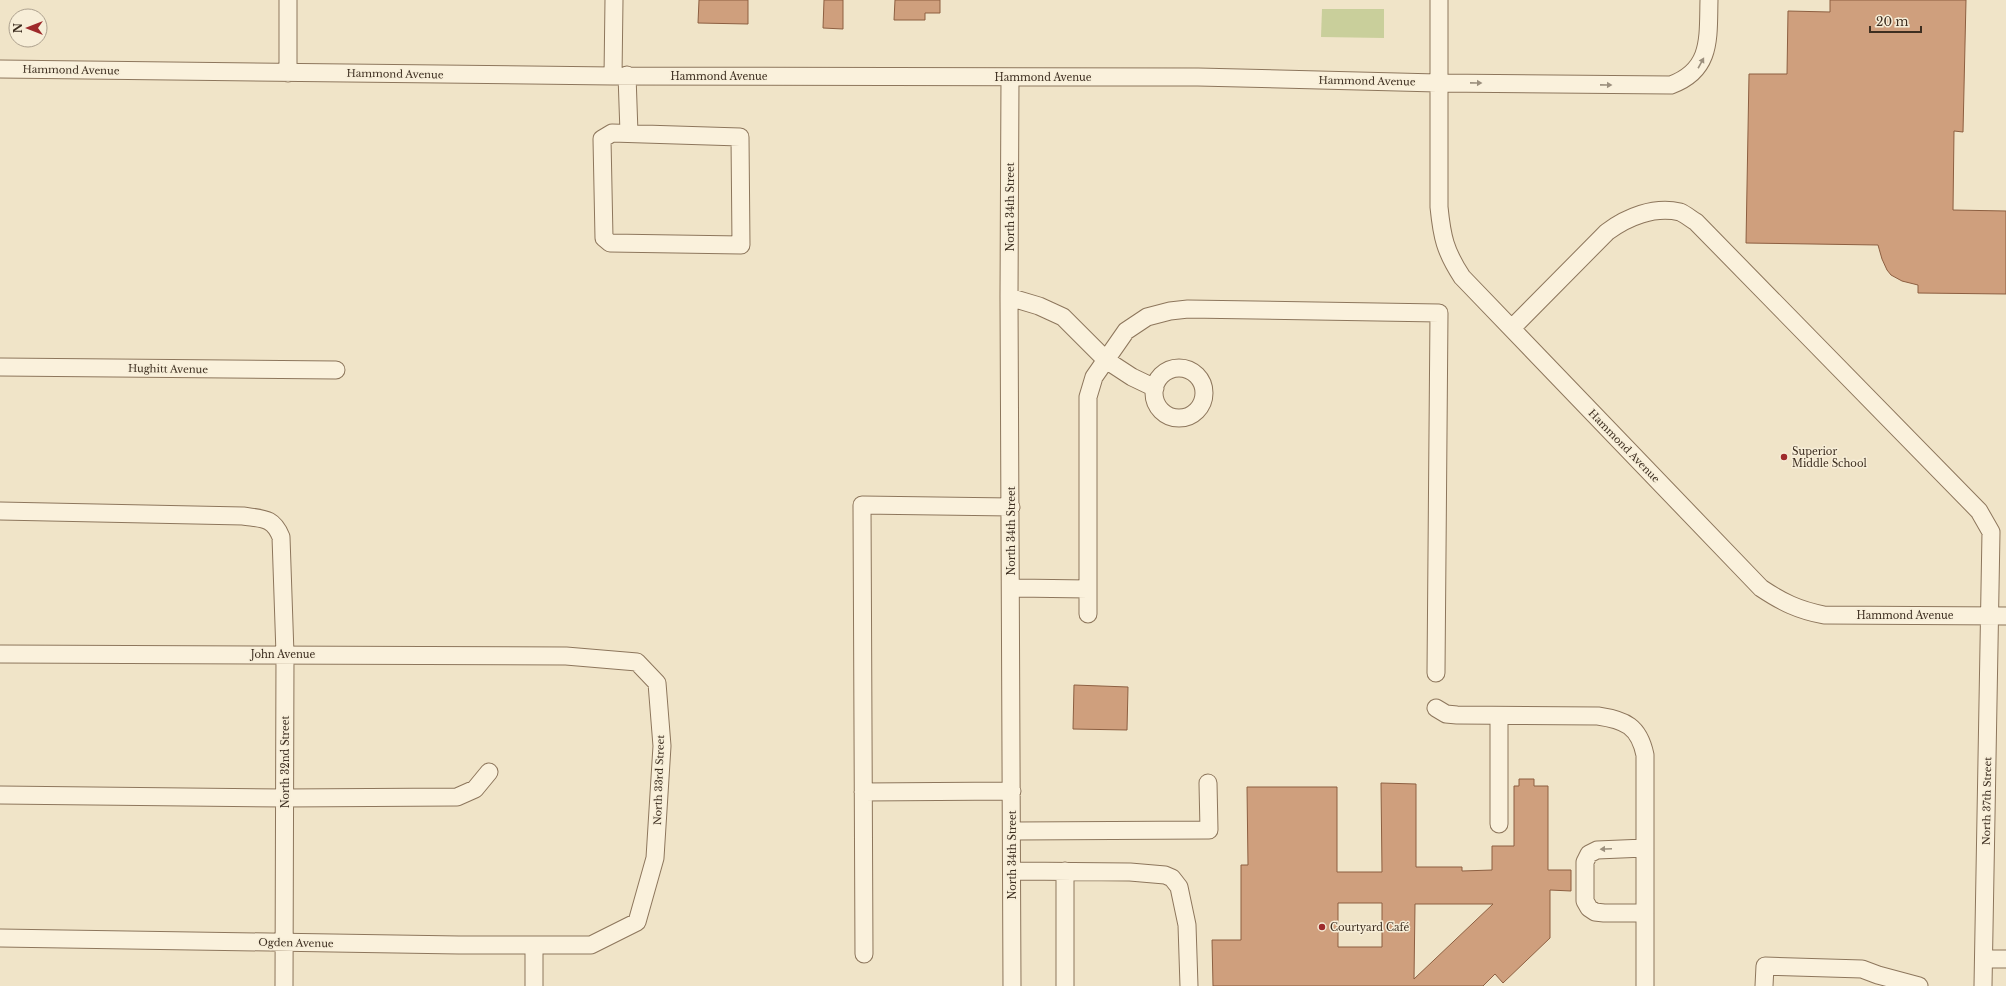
<svg xmlns="http://www.w3.org/2000/svg" width="2006" height="986" font-family="'Libre Baskerville',serif">
	<rect width="100%" height="100%" fill="#f0e4c8"/>
	<path fill="#c9cf9b" d="M1322,9H1384V38L1321,37Z"/>
	<path fill="#cf9f7d" stroke="#8d5f41" fill-rule="evenodd" d="M699,0H748V24L698,23Z
		M824,0H843V29L823,28Z
		M895,0H940V13H925V20H894Z
		M1830,0H1966L1963,132L1954,131L1953,210L2006,211V294L1918,293V285L1902,281L1891,275L1887,270L1882,259L1878,245L1746,243L1749,74H1787L1788,11L1830,12Z
		M1074,685L1128,687L1127,730L1073,729Z
		M1519,779H1534V786H1548V870H1571V891L1550,890V938L1503,983L1495,974L1483,986H1213L1212,940H1241V865H1248L1247,787H1337V872H1382L1381,783L1416,784V867H1462V871L1492,870V846H1514V786H1519ZM1338,903H1382V947H1338ZM1415,904H1493L1414,979Z"/>
	<g fill="none" stroke-linecap="round" stroke-linejoin="round">
		<defs>
			<path id="minor" d="M1439,0V207C1442,237 1445,251 1462,277L1761,588C1782,602 1798,610 1824,615L2006,616
				M0,69L613,76L1198,77L1437,83L1671,85C1712,70 1708,38 1709,0
				M288,73V0
				M627,75L629,133
				M613,76L614,0
				M1010,77L1009,297L1012,986
				M612,133L740,137L741,245L610,243L604,238L602,139Z
				M1009,297L1039,306L1063,317L1106,360L1132,377L1155,388
				M1512,328L1607,232C1627,217 1654,206 1680,212C1685,214 1691,219 1696,222L1979,511L1991,532L1983,986
				M0,367L336,370
				M1154 393a25 25 0 1 1 50 0a25 25 0 1 1-50 0Z
				M0,511L243,516C263,519 273,517 281,537L285,654L284,986
				M1011,588L1088,589
				M1088,614V397L1094,377L1126,331L1147,317L1170,311L1188,309L1439,313L1436,673
				M0,654L566,656L637,662L657,683L662,746L655,858L637,922L591,945H459L0,938
				M1436,708L1446,714L1457,715L1598,716C1625,720 1639,726 1645,755V986
				M863,792L1012,791
				M0,795L284,798L457,797L475,789L489,772
				M1499,824V716
				M1012,831L1209,830L1208,783
				M1645,848L1597,850L1589,854L1585,862V901L1589,908L1595,912L1604,913H1645
				M1012,871L1130,872L1165,875L1172,878L1179,887L1187,925L1189,986
				M534,945V986
				M864,954L862,505L1011,507
				M1984,959H2006
				M1065,986V871
				M1764,986L1765,966L1862,969L1878,975L1919,986"/>
		</defs>
		<use href="#minor" stroke="#8d765c" stroke-width="19"/>
		<use href="#minor" stroke="#faf1dc" stroke-width="17"/>
	</g>
	<defs><path id="oneway-solid" d="M-6-.8H1V-3.2L6.5 0L1 3.2V.8H-6Z"/></defs>
	<g fill="#9c907e">
		<use href="#oneway-solid" transform="translate(1701 63) rotate(-61)"/>
		<use href="#oneway-solid" transform="translate(1476 83) rotate(1)"/>
		<use href="#oneway-solid" transform="translate(1606 85) rotate(1)"/>
		<use href="#oneway-solid" transform="translate(1606 849) rotate(178)"/>
	</g>
	<g fill="#9e2a2b" stroke="#f7eed8" stroke-width="1.5">
		<circle cx="1784" cy="457" r="4"/>
		<circle cx="1322" cy="927" r="4"/>
	</g>
	<g text-anchor="middle" dominant-baseline="central" stroke-width="3" stroke-linejoin="round" paint-order="stroke">
		<g font-size="10" fill="#3d2e20" stroke="#f7eed8">
			<text transform="translate(71 70) rotate(1)">Hammond Avenue</text>
			<text transform="translate(395 74) rotate(1)">Hammond Avenue</text>
			<text x="719" y="76">Hammond Avenue</text>
			<text x="1043" y="77">Hammond Avenue</text>
			<text transform="translate(1367 81) rotate(1)">Hammond Avenue</text>
			<text transform="translate(1010 207) rotate(-90)">North 34th Street</text>
			<text transform="translate(168 369) rotate(1)">Hughitt Avenue</text>
			<text transform="translate(1624 446) rotate(46)">Hammond Avenue</text>
			<text transform="translate(1011 531) rotate(-90)">North 34th Street</text>
			<text x="1905" y="615">Hammond Avenue</text>
			<text x="283" y="654">John Avenue</text>
			<text transform="translate(285 762) rotate(-90)">North 32nd Street</text>
			<text transform="translate(659 780) rotate(-88)">North 33rd Street</text>
			<text transform="translate(1987 801) rotate(-89)">North 37th Street</text>
			<text transform="translate(1012 855) rotate(-90)">North 34th Street</text>
			<text transform="translate(296 943) rotate(1)">Ogden Avenue</text>
		</g>
		<g font-size="10" fill="#3d2e20" stroke="#f7eed8" text-anchor="start">
			<text x="1792" y="451">Superior<tspan x="1792" dy="12">Middle School</tspan></text>
			<text x="1330" y="927">Courtyard Café</text>
		</g>
	</g>
	<g transform="translate(28 28) rotate(270)"><circle r="19" fill="#f7eed8" stroke="#ada18e"/>
	<path d="M0-3L7 15L0 10L-7 15Z" fill="#9e2a2b"/>
	<text y="-6" font-size="11" font-weight="bold" text-anchor="middle" fill="#3d2e20">N</text>
	</g>
	<path d="M1870 26v6h51v-6" fill="none" stroke="#3d2e20" stroke-width="2"/>
	<text x="1876" y="26" font-size="12" fill="#3d2e20" stroke="#f7eed8" stroke-width="3" paint-order="stroke">20 m</text>
</svg>
